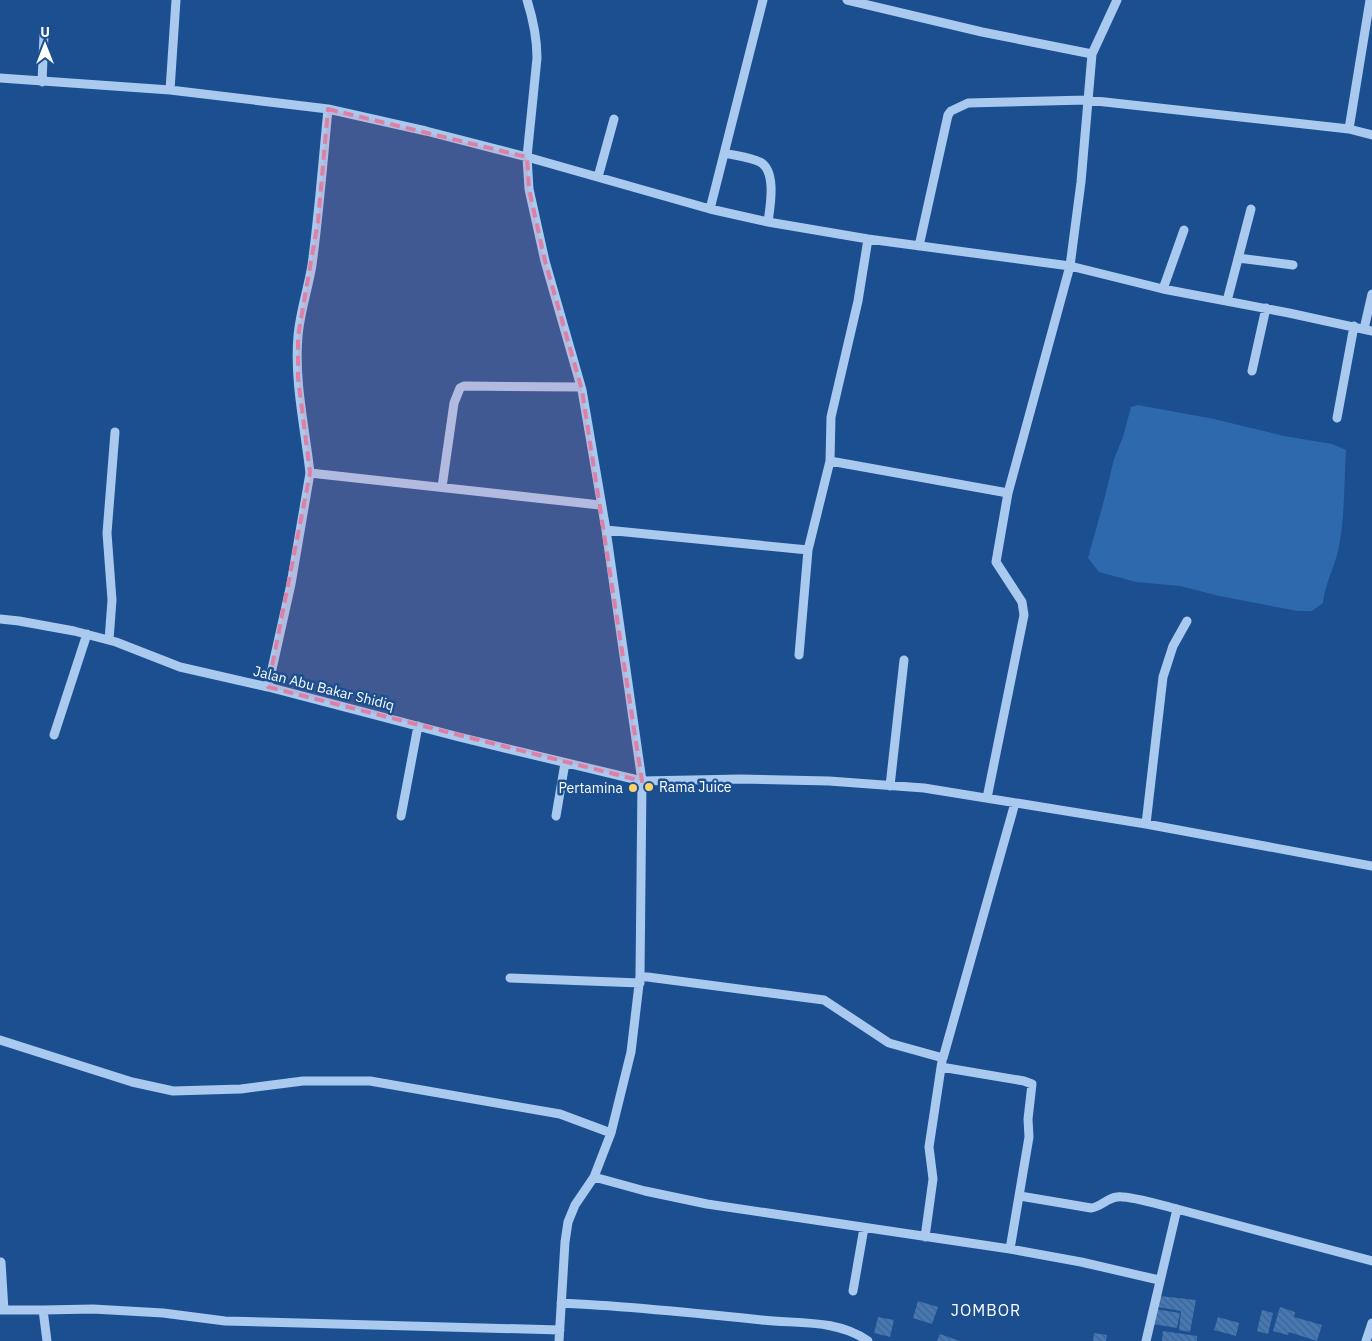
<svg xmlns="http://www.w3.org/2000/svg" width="1372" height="1341" font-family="'IBM Plex Sans',sans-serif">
	<defs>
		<pattern id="building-back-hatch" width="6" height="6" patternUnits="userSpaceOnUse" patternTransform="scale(1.25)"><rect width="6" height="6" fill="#4478b7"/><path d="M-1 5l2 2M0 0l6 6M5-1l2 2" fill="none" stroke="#486282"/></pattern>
	</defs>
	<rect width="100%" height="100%" fill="#1b4f8f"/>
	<path fill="#2e69ad" d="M1138,405L1214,419L1284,436L1332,444L1346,450C1344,481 1345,521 1338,551C1334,568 1325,584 1323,603L1312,611H1298L1219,596L1180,586L1136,582L1099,572L1088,558L1103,504L1114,459L1123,437L1131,407Z"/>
	<path fill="url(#building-back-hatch)" d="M1160,1296L1196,1300L1190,1332L1179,1330L1181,1311L1157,1307Z
		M918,1301L938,1307L932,1324L913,1318Z
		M1280,1307L1295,1312L1294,1317L1322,1325L1317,1341L1289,1332L1288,1335L1273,1331Z
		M1155,1309L1180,1313L1177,1328L1153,1324Z
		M1262,1310L1273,1313L1268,1334L1257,1331Z
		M878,1317L894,1320L890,1337L874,1333Z
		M1218,1317L1239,1323L1236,1336L1214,1330Z
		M1163,1331L1197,1336V1341H1162Z
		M1094,1333L1107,1335L1106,1341H1093Z
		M940,1334L960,1341H937Z"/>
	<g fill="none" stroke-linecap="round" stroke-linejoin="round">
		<path stroke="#a9c9ee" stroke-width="9" d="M527,0C533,19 537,37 537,58L527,157L529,189L545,261L582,390L606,530L642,781L640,976L631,1052L611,1133L594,1177L575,1205L568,1222L565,1242L559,1341
			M847,0L982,32L1092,54
			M1370,0L1349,129L1372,135
			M0,78L170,90L328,109L426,131L527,157L710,209L768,222L868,239L1070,266L1163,289L1289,313L1372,331
			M42,82L44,35
			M170,90L176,0
			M725,153C736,156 749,157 760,162C777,171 770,207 768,222
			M598,177L614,119
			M710,209L763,0
			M919,246L948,115L951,111L968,103L1087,100L1349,129
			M1238,258L1293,265
			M1163,289L1184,230
			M1227,301L1251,209
			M1364,329L1372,294
			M1252,371L1266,308
			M1337,418L1354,326
			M830,461L831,417L858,301L868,239
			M310,473C305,428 294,381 298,336C300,312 308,289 312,265C319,213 323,161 328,109
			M442,487L454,403L460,388L464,386L581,387
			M606,530L808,550
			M0,619L19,621L74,631L116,642L180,667L268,687L459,737L642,781L740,779L829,781L924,788L1146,824L1372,866
			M109,640L112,600L107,533L115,432
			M799,655L808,550L830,461L1008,493L1070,266L1081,182L1092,54L1117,0
			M268,687L291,584L310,473L600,505
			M54,735L87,634
			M890,786L904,660
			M987,798L1024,615L1022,602L996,562L1008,493
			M401,816L418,726
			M556,816L565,763
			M1146,824L1163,677L1173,646L1187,621
			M640,976L824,1000L889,1043L943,1058L1015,803
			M510,978L640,983
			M0,1040L132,1082L173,1091L241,1089L303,1081H370L560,1114L611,1133
			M941,1067L1024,1081L1032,1084L1028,1119L1029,1137L1010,1249
			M594,1177L645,1191L707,1204L1010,1249L1081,1262L1159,1280
			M1020,1196L1091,1208C1101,1207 1107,1198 1117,1197C1129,1195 1163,1206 1177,1209
			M925,1237L933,1179L929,1147L942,1061
			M1,1262L4,1310
			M853,1291L864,1228
			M561,1303C629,1306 695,1313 762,1320C798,1324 837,1319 868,1341
			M0,1310H43
			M47,1341L43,1310L93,1309L163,1313L225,1321L560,1330
			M1146,1341L1177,1209L1372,1261
			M1366,1341L1372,1323"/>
	</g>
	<path fill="#dd80a5" fill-opacity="0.2" stroke="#dd80a5" stroke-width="4" stroke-dasharray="10 6" stroke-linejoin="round" d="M328,109L527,157L529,189L545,261L582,390L642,781L268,687L310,473L298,378V336L318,221Z"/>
	<g fill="#ffd166" stroke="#1b4f8f" stroke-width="2">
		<circle cx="649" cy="787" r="5"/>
		<circle cx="633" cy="788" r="5"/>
	</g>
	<g text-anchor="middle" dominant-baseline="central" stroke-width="5" stroke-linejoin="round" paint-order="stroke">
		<g font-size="14" fill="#fff" stroke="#1b4f8f">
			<text transform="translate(324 688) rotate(14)">Jalan Abu Bakar Shidiq</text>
		</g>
		<g font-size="14" fill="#fff" stroke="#1b4f8f" text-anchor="start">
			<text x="659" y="787">Rama Juice</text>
			<text x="623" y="788" text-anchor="end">Pertamina</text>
		</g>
		<g font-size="16" letter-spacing="1" fill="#fff" stroke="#1b4f8f">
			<text x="986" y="1310">JOMBOR</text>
		</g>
	</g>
	<g transform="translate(45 45)" stroke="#1b4f8f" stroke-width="4" paint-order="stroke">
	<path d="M0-4L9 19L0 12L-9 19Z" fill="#ffffff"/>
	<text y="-8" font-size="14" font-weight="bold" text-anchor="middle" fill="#ffffff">U</text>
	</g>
</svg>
